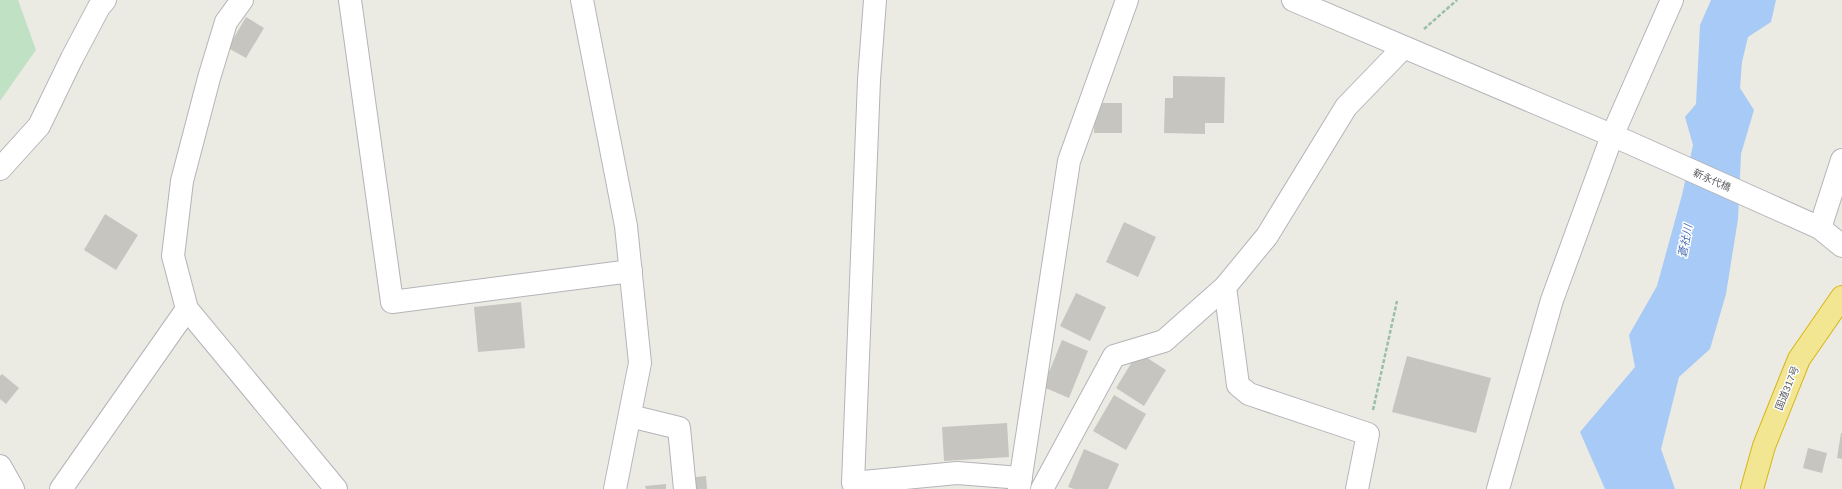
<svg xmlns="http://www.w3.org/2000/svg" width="1842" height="489" font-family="Arial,'Noto Sans JP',sans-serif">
	<rect width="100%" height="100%" fill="#ecebe3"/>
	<path fill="#c1e1c5" d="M0,0H18L36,50L0,101Z"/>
	<path fill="#a8caf6" d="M1711,0H1776L1771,22L1748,37L1742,62L1740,88L1754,110L1741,154L1738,219L1726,294L1710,349L1679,377L1661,449L1675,489H1605L1580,432L1635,367L1629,335L1657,286L1682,195L1693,145L1685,117L1696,104L1700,25Z"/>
	<path fill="#c7c5c0" d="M246,17L264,28L246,58L228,48Z
		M1173,76L1225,77L1224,123H1205V134L1164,133L1165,98H1173Z
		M1095,103H1122V133H1094Z
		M105,214L138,235L116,270L84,250Z
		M1124,222L1156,237L1138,277L1106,262Z
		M1076,293L1106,307L1090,341L1060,326Z
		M521,302L525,348L478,352L474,307Z
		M1062,340L1088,351L1069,398L1043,387Z
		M1138,352L1166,370L1144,406L1116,388Z
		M1407,356L1491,378L1476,433L1392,412Z
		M2,374L19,388L6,404L0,399V376Z
		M1114,395L1146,414L1126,450L1093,431Z
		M1007,423L1009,457L944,461L942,427Z
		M1841,433H1842V459L1837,458Z
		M1808,448L1827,453L1822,473L1803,468Z
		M1084,449L1119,464L1108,489H1074L1068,487Z
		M706,476L707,489H688L687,478Z
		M666,484V489H646L645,486Z"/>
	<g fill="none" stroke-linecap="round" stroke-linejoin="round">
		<defs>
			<path id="street" d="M242,0L226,22L209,78L182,181L173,256L187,309L336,489
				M350,0L392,302L631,271
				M875,0L869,80L853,483L957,473L1021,478
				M1820,228L1842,160
				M630,416L679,428L685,489
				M0,466L13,489
				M61,489L187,309
				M1019,489L1069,161L1127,0
				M1042,489L1114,356L1164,341L1225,287
				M1357,489L1368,434L1249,394L1238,385L1225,287L1267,236L1346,107L1403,48
				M1498,489L1552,300L1612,136L1672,0"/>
			<path id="secondary" d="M582,0L626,226L640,363L615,489
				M1293,0L1630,143L1820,228L1842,246
				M0,169L39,126L72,58L99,7L105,0"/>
			<path id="highway" d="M1752,489L1764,446L1799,359L1842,297"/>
		</defs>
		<use href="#street" stroke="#b3b4b9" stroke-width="24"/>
		<use href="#secondary" stroke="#b4b6bb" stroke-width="24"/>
		<use href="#highway" stroke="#d8b516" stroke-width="24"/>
		<path stroke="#9abfa9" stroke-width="2.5" stroke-dasharray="4 2" stroke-linecap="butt" d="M1424,29L1457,0
			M1373,410L1397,301"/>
		<use href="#street" stroke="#fff" stroke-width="22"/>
		<use href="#secondary" stroke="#fff" stroke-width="22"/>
		<use href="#highway" stroke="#f2e693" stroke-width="22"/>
	</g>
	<g text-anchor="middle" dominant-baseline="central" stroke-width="3" stroke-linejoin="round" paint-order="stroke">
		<g font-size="10" fill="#5b5d62" stroke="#fff">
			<text transform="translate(1712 180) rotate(24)">新永代橋</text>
			<text transform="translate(1787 388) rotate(-68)">国道317号</text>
		</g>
		<g font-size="11" font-style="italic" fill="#4e73b7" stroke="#fff">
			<text transform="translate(1685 241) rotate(-79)">蒼社川</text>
		</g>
	</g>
</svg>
